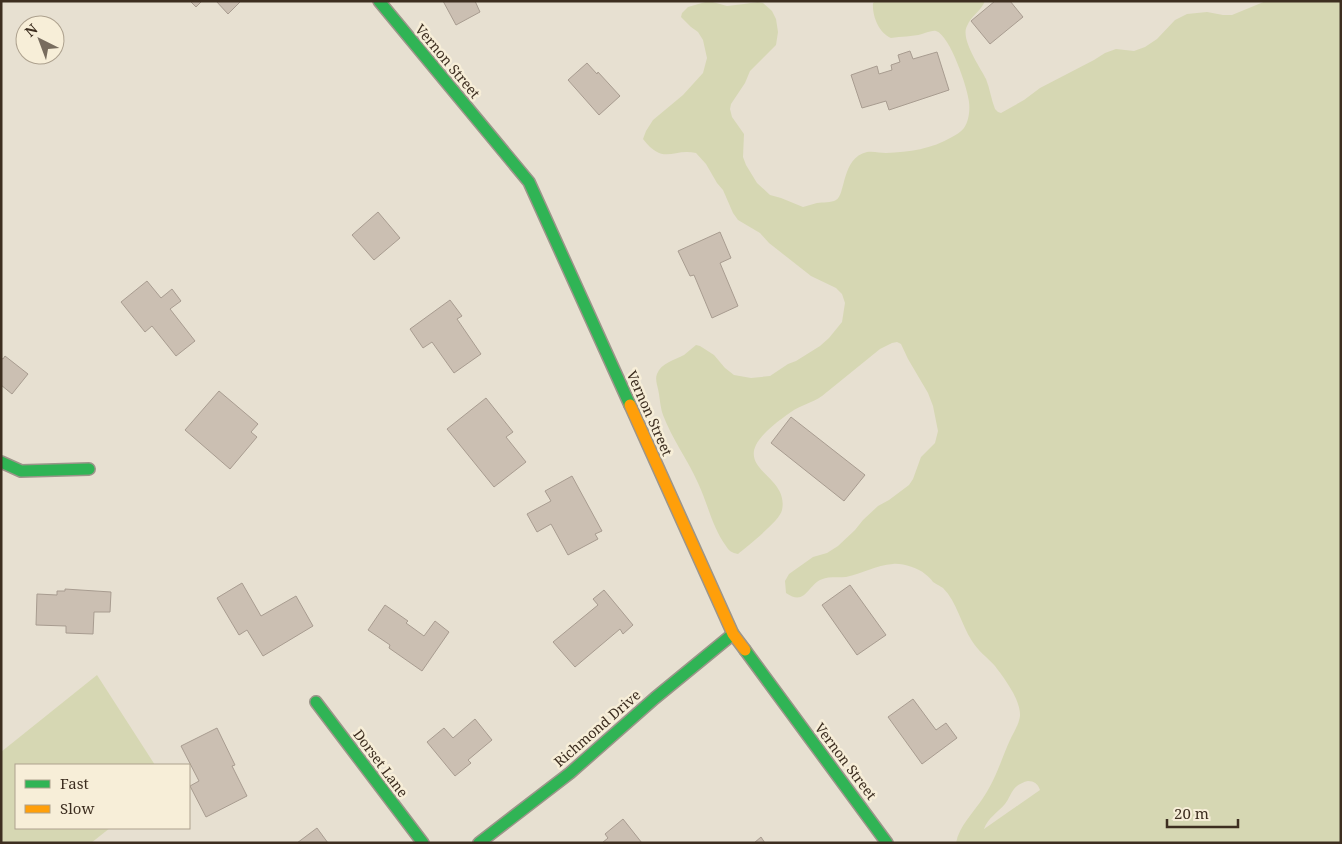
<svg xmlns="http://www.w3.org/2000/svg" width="1342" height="844" font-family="'Noto Serif',serif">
	<rect width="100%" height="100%" fill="#e7e0d1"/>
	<path fill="#d6d7b3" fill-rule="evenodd" d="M709,1L727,6L744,4L758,2L763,3L772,11L776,19L778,32L776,45L750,71L745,83L731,104L730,109L732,117L744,134L743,157L746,165L757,183L770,195L781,198L803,207C808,206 812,204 817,203C823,202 831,203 836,200C846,195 841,158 867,152C874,151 880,153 886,153C909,152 932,149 952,137C956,135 961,132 964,128C969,121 970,110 969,102C968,89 950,35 936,31C932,30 926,33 922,34C912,37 901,36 891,38C879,33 872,16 873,3L876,1H985C981,11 971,16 967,26C960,39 980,67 986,79C990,89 991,99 995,109L998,112L1001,113L1024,100L1040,88L1094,60L1105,53L1116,49L1134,51L1145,47L1157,39L1175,20L1187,14L1207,12L1223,15H1232L1266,1H1341V843H956C959,826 974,812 983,798C996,779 1001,760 1010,740C1014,732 1019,724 1020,716C1021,700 1004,678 995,666C987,657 978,651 972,641C961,624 957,602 943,588C940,586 936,584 933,582C931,579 928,576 925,574C918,568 902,563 893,564C876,565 862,574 846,577C837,578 828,576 820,580C807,587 805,606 786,593L785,581L789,574L813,557L827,553L838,546L855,530L863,520L878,506L889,500L909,485L913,479L921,457L935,443L938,431L933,406L928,393L908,359L901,344L897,342L892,343L880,349L822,396C812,403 801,405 791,412C708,469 791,468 782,510C780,521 747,546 738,554C732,553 729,551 726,546C712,527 708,504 698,483C688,460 672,439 663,415C660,406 660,398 658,389C657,384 655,379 657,374C661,363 675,360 684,355C688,352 692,348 696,345L700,346L714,355L725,368L734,375L751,378L770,376L788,364L796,361L820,346L829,338L842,322L845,303L842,294L836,288L811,276L769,243L760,233L738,220L733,213L723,190L717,183L706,164L696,153C672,148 664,166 643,139L646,131L653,120L683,95L703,73L707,58L703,40L698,32L691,27L681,17L682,13L688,7ZM1028,781C1034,781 1038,784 1040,790L984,829C988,818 998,812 1005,804C1009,799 1010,794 1014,789C1017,785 1023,782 1028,781Z
		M97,675L155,765H16V828H110L91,843H1V752Z"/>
	<path fill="#cbbfb2" stroke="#a89c90" d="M190,1H202L196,7Z
		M216,1H241L228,14Z
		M443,1H475L480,12L456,25Z
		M995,1H1010L1023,17L990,44L971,21Z
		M910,51L913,59L937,52L949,90L889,110L886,101L862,108L851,75L877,66L879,74L892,70L891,65L900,62L898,55Z
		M587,63L597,74L598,72L620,96L599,115L568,80Z
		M378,212L400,238L374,260L352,235Z
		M720,232L731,258L720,263L738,306L712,318L694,275L690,276L678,251Z
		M147,281L161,298L172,289L181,301L170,309L195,341L176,356L152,326L145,332L121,302Z
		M450,300L462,316L457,319L481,354L454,373L432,342L423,348L410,329Z
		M5,356L28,374L12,394L1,385V358L3,359Z
		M219,391L258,424L251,432L257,437L230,469L185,430Z
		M486,398L513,432L506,437L526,462L494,487L447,429Z
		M791,417L865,475L844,501L771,443Z
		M572,476L602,531L595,534L598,539L568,555L551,524L537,532L527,514L551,501L545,491Z
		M242,583L261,616L296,596L313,626L263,656L247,630L239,635L217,598Z
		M850,585L886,635L857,655L822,605Z
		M65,589L111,592L110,612H94L93,634L66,633V626L36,625L37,594L57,595V591H65Z
		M604,590L633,625L623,634L620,629L575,667L553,642L598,605L593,599Z
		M385,605L408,621L406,623L424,636L435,621L449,632L422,671L389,648L390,645L368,630Z
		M913,699L936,730L946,723L957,738L922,764L888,717Z
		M475,719L492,740L468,760L471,763L455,776L427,742L444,728L453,738Z
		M217,728L235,765L232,766L247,796L206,817L190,786L199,781L181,746Z
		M623,819L642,843H602L608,838L605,834Z
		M317,828L328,843H297Z
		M761,837L765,843H754Z"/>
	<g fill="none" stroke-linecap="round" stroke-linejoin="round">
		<defs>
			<path id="fast" d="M379,1L529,182L630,405
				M1,462L21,471L89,469
				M745,650L887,843
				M316,702L423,843
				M479,843L570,773L655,698L733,634"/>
			<path id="slow" d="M630,405L733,634L745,650"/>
		</defs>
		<use href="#fast" stroke="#9c958a" stroke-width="14"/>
		<use href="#slow" stroke="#9c958a" stroke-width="14"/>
		<use href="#fast" stroke="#30b455" stroke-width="11"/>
		<use href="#slow" stroke="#ff9f0a" stroke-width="11"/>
	</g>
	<g text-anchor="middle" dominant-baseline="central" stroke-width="5" stroke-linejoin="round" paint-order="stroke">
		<g font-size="14" fill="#3d2e20" stroke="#f7eed8">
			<text transform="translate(448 61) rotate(50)">Vernon Street</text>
			<text transform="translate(650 413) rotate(66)">Vernon Street</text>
			<text transform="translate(597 728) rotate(-41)">Richmond Drive</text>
			<text transform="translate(846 761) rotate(53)">Vernon Street</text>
			<text transform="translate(381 763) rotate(53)">Dorset Lane</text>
		</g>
	</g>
	<rect width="1342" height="844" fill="none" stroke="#3d2e20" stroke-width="5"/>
	<rect x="15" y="764" width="175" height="65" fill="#f7eed8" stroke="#ada18e"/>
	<rect x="25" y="780" width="25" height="8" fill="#30b455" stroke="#ada18e"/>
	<text x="60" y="789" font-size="15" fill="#3d2e20">Fast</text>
	<rect x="25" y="805" width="25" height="8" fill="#ff9f0a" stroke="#ada18e"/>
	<text x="60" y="814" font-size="15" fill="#3d2e20">Slow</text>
	<g transform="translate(40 40) rotate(318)"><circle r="24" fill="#f7eed8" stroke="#ada18e"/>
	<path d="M0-4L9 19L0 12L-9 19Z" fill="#786c5e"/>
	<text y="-8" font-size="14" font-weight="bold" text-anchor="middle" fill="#3d2e20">N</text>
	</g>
	<path d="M1167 819v8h71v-8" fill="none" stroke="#3d2e20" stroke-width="2.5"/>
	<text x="1174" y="819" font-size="15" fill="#3d2e20" stroke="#f7eed8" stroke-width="4" paint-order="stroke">20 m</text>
</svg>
